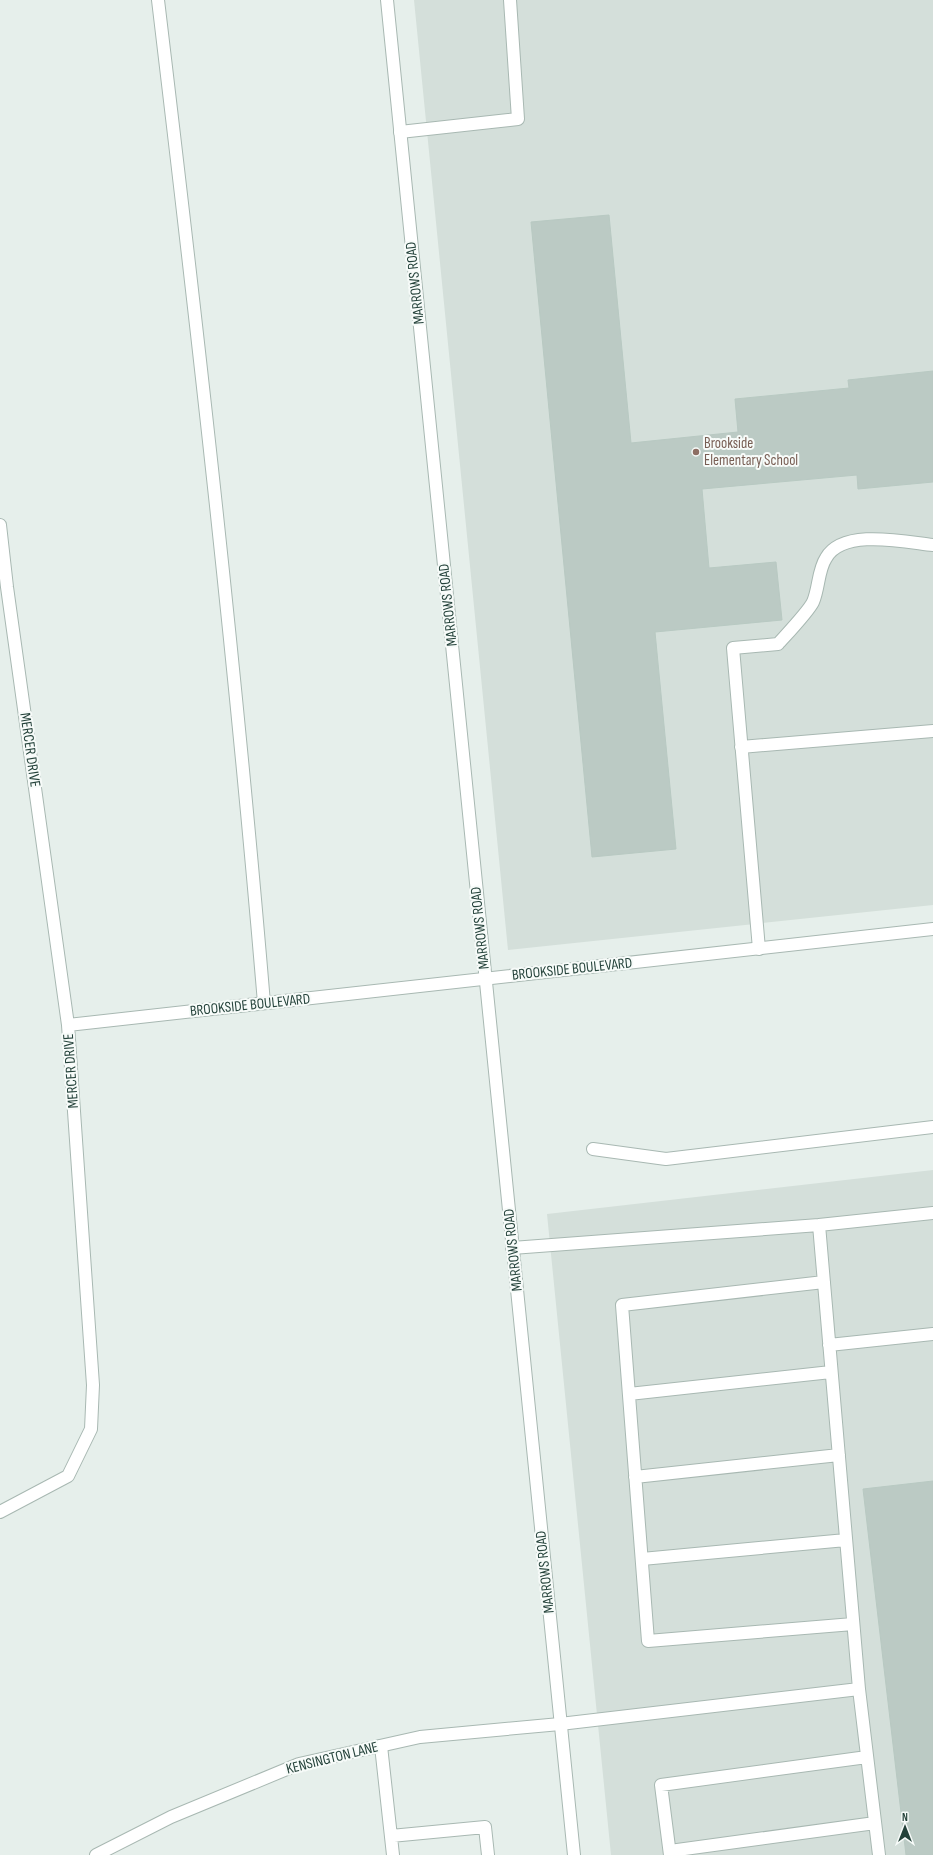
<svg xmlns="http://www.w3.org/2000/svg" width="933" height="1855" font-family="'Sofia Sans Condensed',sans-serif">
	<rect width="100%" height="100%" fill="#e6efeb"/>
	<path fill="#d4dfda" d="M414,0H933V905L508,950Z
		M933,1170V1855H611L547,1214Z"/>
	<path fill="#bbcac4" stroke="#b8c9c2" d="M609,215L631,443L738,432L735,399L849,388L848,380L933,371V482L858,489L857,475L702,489L709,568L776,562L782,620L655,632L676,849L592,857L531,222Z
		M933,1481V1855H906L863,1489Z"/>
	<g fill="none" stroke-linecap="round" stroke-linejoin="round">
		<defs>
			<path id="service" d="M158,0C198,334 236,668 264,1003
				M400,132L518,119L510,0
				M741,747L933,731
				M759,949L733,648L778,644C786,635 808,612 813,602C819,588 818,570 826,558C843,528 905,542 933,545
				M593,1149L666,1159L933,1127
				M512,1248L819,1225
				M824,1282L622,1305L648,1641L853,1624
				M829,1345L933,1334
				M629,1394L831,1372
				M635,1477L839,1455
				M642,1559L846,1540
				M859,1689L879,1855
				M560,1724L859,1689L819,1225L933,1213
				M381,1746L393,1855
				M391,1836L485,1827L488,1855
				M670,1851L875,1823
				M670,1855L661,1785L867,1757"/>
			<path id="minor" d="M0,525L7,587L68,1025L93,1385L91,1429L68,1476L0,1512
				M68,1025L933,929
				M96,1855L171,1817L299,1764L420,1737L560,1724"/>
			<path id="tertiary" d="M387,0L574,1855"/>
		</defs>
		<use href="#service" stroke="#a8b8b2" stroke-width="14"/>
		<use href="#minor" stroke="#a8b8b2" stroke-width="14"/>
		<use href="#tertiary" stroke="#a8b8b2" stroke-width="14"/>
		<use href="#service" stroke="#fff" stroke-width="12"/>
		<use href="#minor" stroke="#fff" stroke-width="12"/>
		<use href="#tertiary" stroke="#fff" stroke-width="12"/>
	</g>
	<circle fill="#8d6e63" stroke="#f7fbf9" stroke-width="1.5" cx="696" cy="452" r="4"/>
	<g text-anchor="middle" dominant-baseline="central" stroke-width="4" stroke-linejoin="round" paint-order="stroke">
		<g font-size="15" fill="#24423a" stroke="#f7fbf9">
			<text transform="translate(415 283) rotate(-96)">MARROWS ROAD</text>
			<text transform="translate(448 605) rotate(-96)">MARROWS ROAD</text>
			<text transform="translate(30 750) rotate(82)">MERCER DRIVE</text>
			<text transform="translate(480 928) rotate(-96)">MARROWS ROAD</text>
			<text transform="translate(572 969) rotate(-6)">BROOKSIDE BOULEVARD</text>
			<text transform="translate(250 1005) rotate(-6)">BROOKSIDE BOULEVARD</text>
			<text transform="translate(71 1071) rotate(-94)">MERCER DRIVE</text>
			<text transform="translate(513 1250) rotate(-96)">MARROWS ROAD</text>
			<text transform="translate(545 1572) rotate(-96)">MARROWS ROAD</text>
			<text transform="translate(332 1758) rotate(-14)">KENSINGTON LANE</text>
		</g>
		<g font-size="15" fill="#785e54" stroke="#f7fbf9" text-anchor="start">
			<text x="704" y="443">Brookside<tspan x="704" dy="17">Elementary School</tspan></text>
		</g>
	</g>
	<g transform="translate(905 1827)" stroke="#f7fbf9" stroke-width="3" paint-order="stroke">
	<path d="M0-3L7 15L0 10L-7 15Z" fill="#24423a"/>
	<text y="-6" font-size="11" font-weight="bold" text-anchor="middle" fill="#24423a">N</text>
	</g>
</svg>
